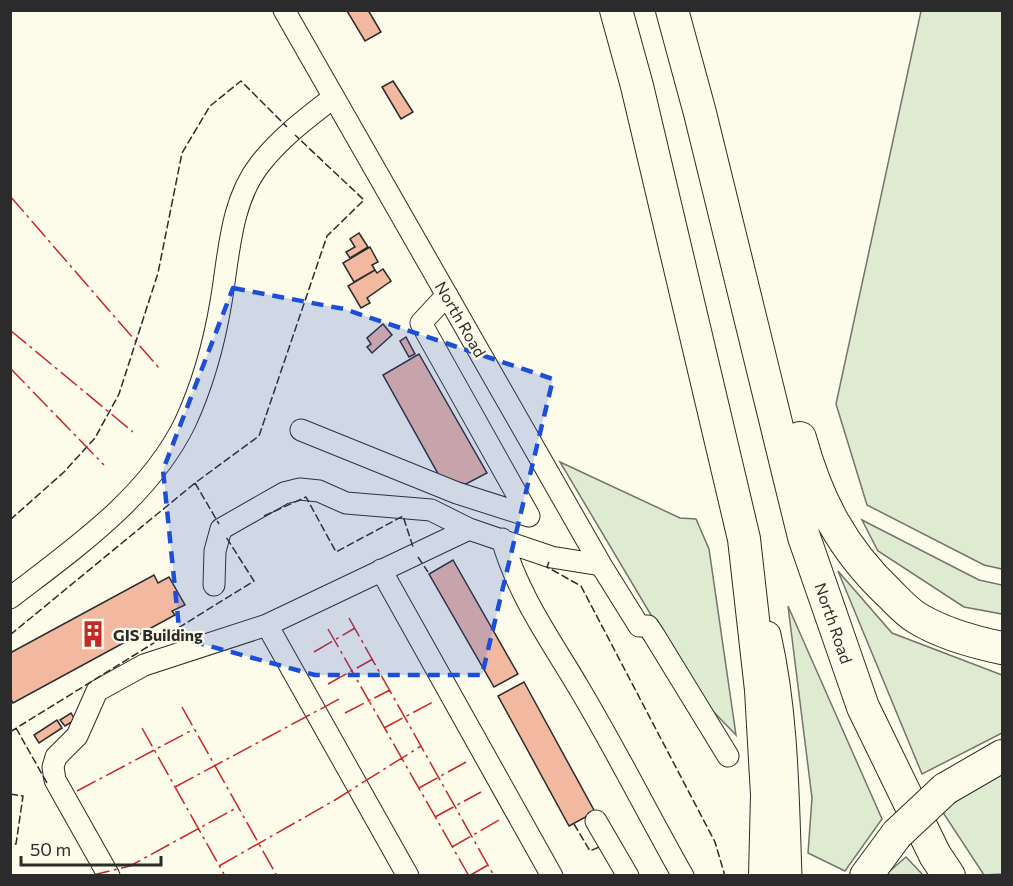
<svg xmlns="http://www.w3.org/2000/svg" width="1013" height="886" font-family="Commissioner,sans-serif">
	<rect width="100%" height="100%" fill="#fdfbea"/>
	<path fill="#deebd1" stroke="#74746e" stroke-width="1.5" d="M921,11H1002V569L984,565L867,505L836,404Z
		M560,462L680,518L696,519L709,549L736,735L707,705L676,657Z
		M862,520L979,580L1002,585V614L964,607L878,551Z
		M838,571L892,633L1002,675V733L922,774Z
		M788,606L882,819L845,871L808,853L812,798Z
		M1002,767V874L984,875L942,811L990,772Z
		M906,857L923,875L884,876Z"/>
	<path fill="#f2b8a0" stroke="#2b2b2b" stroke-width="1.5" d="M368,10L381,32L365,41L347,11Z
		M393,81L413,112L401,119L382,87Z
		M359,233L368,247L350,258L346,252L355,247L350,239Z
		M370,247L378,262L372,265L375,270L354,282L343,263Z
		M383,269L391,281L367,298L370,303L361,308L348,286L375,270L377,273Z
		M383,324L392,335L372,353L367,347L371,344L367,338Z
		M406,337L415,354L409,357L400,341Z
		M419,354L487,473L466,484L441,479L383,375Z
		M453,560L518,674L494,687L429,574Z
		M154,575L158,583L169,577L185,605L172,611L175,615L13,703L10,698V653Z
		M524,682L595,812L569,826L498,696Z
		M71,713L75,720L65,726L60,720Z
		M57,720L62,728L39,743L34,735Z"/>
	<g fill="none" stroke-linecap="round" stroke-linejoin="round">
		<defs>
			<path id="minor" d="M284,10L601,565L639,626H648L654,635L728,756
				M301,430L457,493L529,516L421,323L447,295
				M502,539C518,595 550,639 579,688C616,750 648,814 683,876
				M381,570L552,876
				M214,585L215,551L221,529L284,493L300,489L319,491L346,503L431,510L469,529
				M10,598C75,548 148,498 185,423C203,384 214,344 221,302C229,256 230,202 260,164C281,137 307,118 334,97
				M267,625L408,876
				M596,821L628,876
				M109,876L55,780L53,767L56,757L77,736L97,691L144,665L267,625L469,529L551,557L601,565"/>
			<path id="major" d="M767,635C785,714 785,795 788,876"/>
			<path id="highway" d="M616,10L637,86L744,539L761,690L767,795L765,876
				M672,10L700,113L804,537L863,707L935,855L949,876
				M800,438C817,500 842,549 890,594C898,602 907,612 917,618C943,634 973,642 1002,648
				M945,789L1002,756
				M866,876L897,834"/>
		</defs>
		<use href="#minor" stroke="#2b2b2b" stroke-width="23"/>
		<use href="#major" stroke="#2b2b2b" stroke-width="29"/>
		<use href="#highway" stroke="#2b2b2b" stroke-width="34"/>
		<use href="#minor" stroke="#fdfbea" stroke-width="21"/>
		<use href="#major" stroke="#fdfbea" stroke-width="27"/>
		<use href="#highway" stroke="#fdfbea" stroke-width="32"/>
		<defs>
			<path id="highway-bridge" d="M897,834L945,789"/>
		</defs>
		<use href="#highway-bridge" stroke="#2b2b2b" stroke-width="34" stroke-linecap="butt"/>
		<use href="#highway-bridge" stroke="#fdfbea" stroke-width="32"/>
		<path stroke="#2b2b2b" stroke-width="1.5" stroke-dasharray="8 3" stroke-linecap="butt" d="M195,483L219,524
			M264,516L306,497L336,552L403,516L413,547
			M10,520L64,472L95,438L119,394L158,273L182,153L210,106L241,81L287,127
			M418,557L428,572
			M549,562L547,567L581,586L715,842L725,876
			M10,635L195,483L259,436L327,236L364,200L295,135
			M16,728L47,783
			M10,732L254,581L226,537
			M10,794L23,796L16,844L10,843
			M574,824L590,851L599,847L601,849
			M22,876H25"/>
		<path stroke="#c62828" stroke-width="1.5" stroke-dasharray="21 4.5 3 4.5" stroke-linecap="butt" d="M10,196L159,368
			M10,330L133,432
			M10,368L104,465
			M349,618L494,876
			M328,629L469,876
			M314,652L355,628
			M328,684L373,659
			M182,707L277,876
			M345,713L390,690
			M142,728L225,876
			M384,728L433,702
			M175,787L343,697
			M419,788L466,762
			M77,791L194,729
			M435,817L481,792
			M452,847L499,820
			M219,866L335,800L421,746
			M89,876L130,866L238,807
			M469,876L488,865"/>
	</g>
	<path fill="#1d4ed8" fill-opacity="0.2" stroke="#1d4ed8" stroke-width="4.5" stroke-dasharray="12 8" stroke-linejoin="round" d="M233,288L344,309L553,379L482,675H315L180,638L163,470Z"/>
	<defs>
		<symbol id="building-bare" viewBox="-9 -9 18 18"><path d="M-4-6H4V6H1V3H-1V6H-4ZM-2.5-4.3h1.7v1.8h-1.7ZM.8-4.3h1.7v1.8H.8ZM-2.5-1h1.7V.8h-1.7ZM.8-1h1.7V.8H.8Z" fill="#c62828" stroke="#fdfbea" stroke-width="2.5" paint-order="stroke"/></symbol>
	</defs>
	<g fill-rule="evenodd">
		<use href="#building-bare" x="74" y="615" width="38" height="38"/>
	</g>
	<g text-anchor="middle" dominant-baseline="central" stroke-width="4.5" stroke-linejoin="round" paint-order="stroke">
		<g font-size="16" fill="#2b2b2b" stroke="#fdfbea">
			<text transform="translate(461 319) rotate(60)">North Road</text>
			<text transform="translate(834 623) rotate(71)">North Road</text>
		</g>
		<g font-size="16" font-weight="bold" fill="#2b2b2b" stroke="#fdfbea" text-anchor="start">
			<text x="113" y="634">GIS Building</text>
		</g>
	</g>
	<rect width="1013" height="886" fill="none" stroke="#2b2b2b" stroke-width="24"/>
	<path d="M21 856v9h140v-9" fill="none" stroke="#2b2b2b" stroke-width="3"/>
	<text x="30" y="856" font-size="18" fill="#2b2b2b" stroke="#fdfbea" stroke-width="4.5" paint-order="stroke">50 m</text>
</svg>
